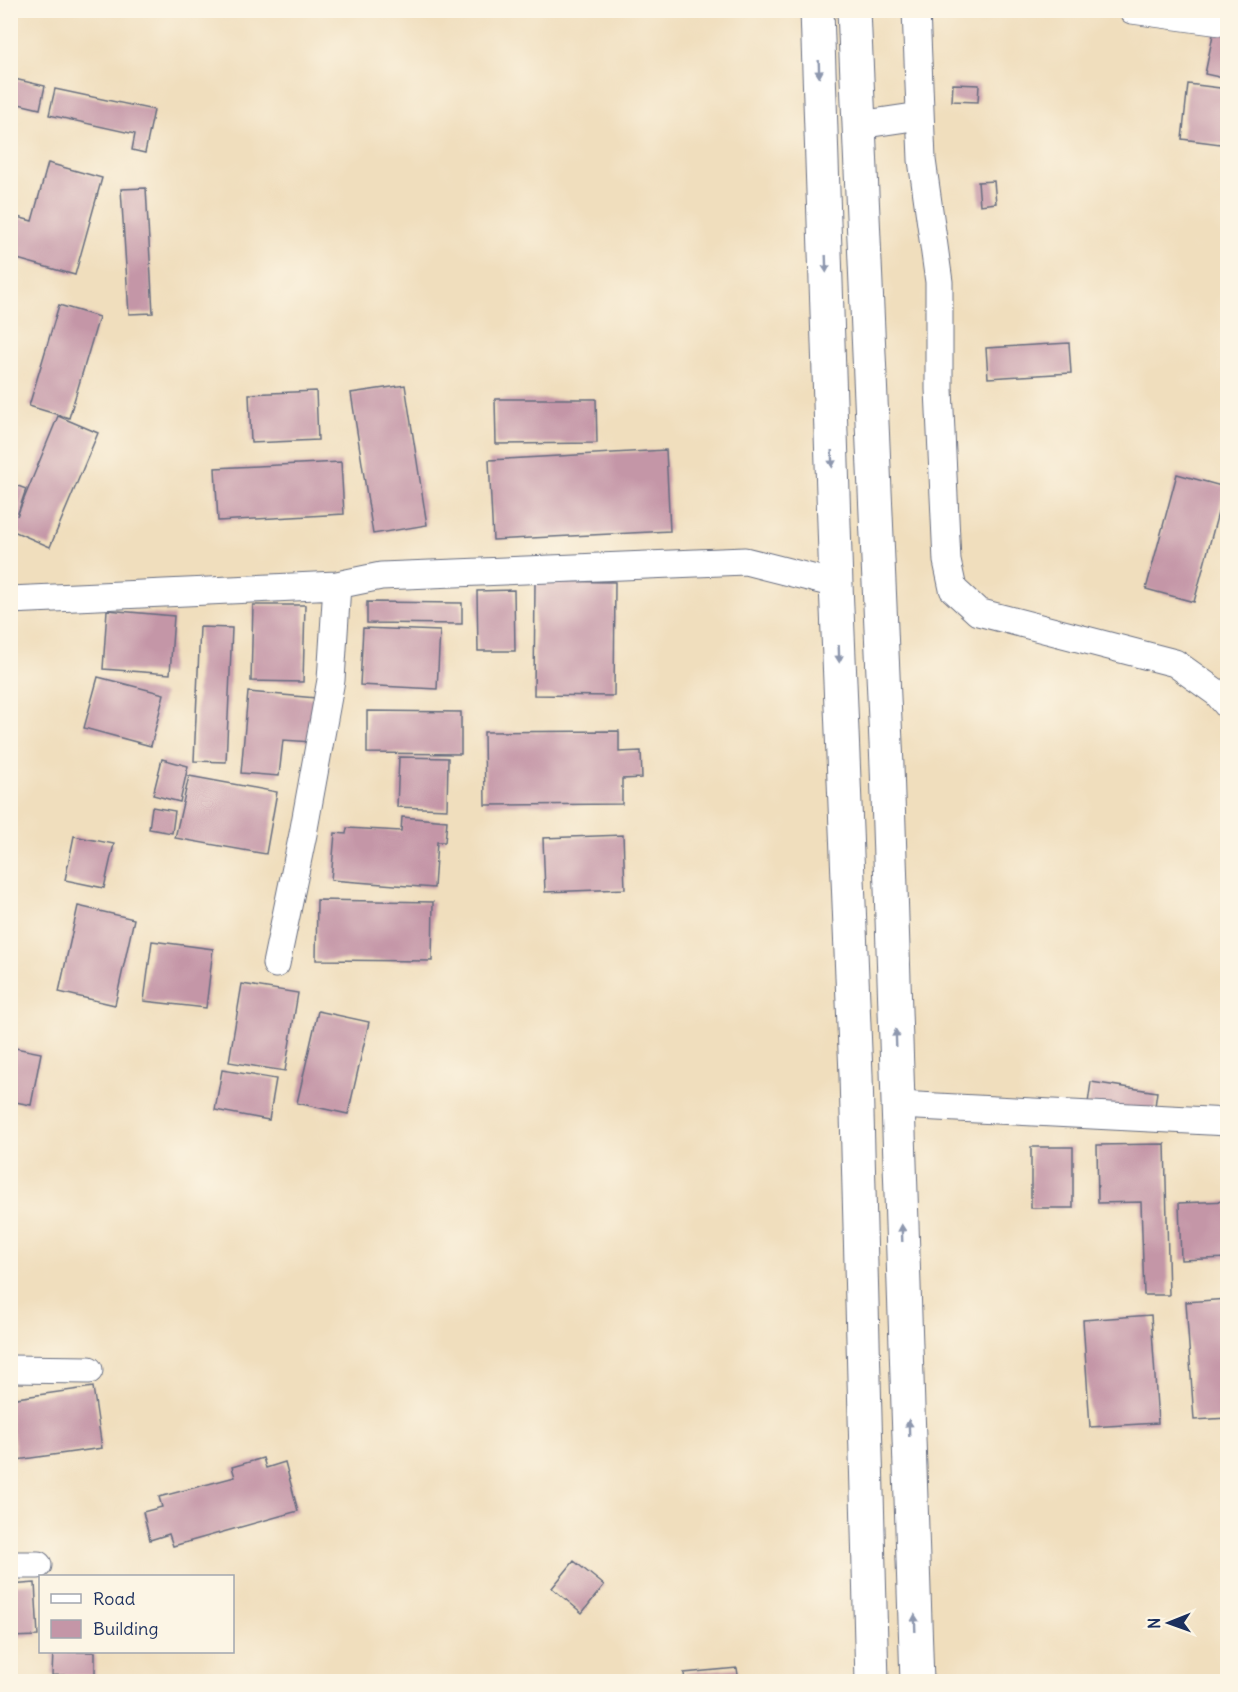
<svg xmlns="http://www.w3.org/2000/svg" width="1238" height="1692" font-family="Delius,sans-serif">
	<rect width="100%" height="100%" fill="#fcf5e5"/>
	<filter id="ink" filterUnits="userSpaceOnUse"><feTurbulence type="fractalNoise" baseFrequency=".0167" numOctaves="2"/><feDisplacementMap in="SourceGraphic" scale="12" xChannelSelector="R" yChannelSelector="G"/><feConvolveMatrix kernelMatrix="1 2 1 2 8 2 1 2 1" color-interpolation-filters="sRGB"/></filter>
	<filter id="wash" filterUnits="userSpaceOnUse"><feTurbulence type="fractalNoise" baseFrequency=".008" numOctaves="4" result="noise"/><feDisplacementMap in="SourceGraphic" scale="24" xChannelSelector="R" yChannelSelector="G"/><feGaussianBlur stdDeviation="1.35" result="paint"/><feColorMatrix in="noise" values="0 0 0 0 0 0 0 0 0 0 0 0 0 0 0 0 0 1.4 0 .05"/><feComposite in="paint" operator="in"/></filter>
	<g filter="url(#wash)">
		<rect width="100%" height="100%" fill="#f0debd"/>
		<g id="blocks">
			<path fill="#c496a7" d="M1218,10H1228V79L1205,74Z
				M10,78L45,86L40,109L10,102Z
				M953,84L979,85L978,102L952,101Z
				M1188,84L1228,89V145L1182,139Z
				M55,89L154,110L145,153L132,150L135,134L49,115Z
				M48,163L102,178L75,275L10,257V215L32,221Z
				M994,181L996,203L980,205L978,182Z
				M146,188L153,313L129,314L121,189Z
				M59,305L99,317L69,418L29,406Z
				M1069,343L1071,373L988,378L986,348Z
				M405,385L427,525L373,534L351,393Z
				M316,391L318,440L251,443L249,394Z
				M495,399H596L597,443L496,444Z
				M58,416L98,433L50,547L11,530L10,483L26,489L17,516Z
				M666,450L670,531L493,540L489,460Z
				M341,462L344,514L218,521L215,468Z
				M1177,474L1225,487L1194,602L1146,589Z
				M535,581L615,582L614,696L534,695Z
				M514,590L515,651H478L477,591Z
				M367,602L462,603V624L367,623Z
				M253,605H305L303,682L251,681Z
				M107,610L174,616L170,674L103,669Z
				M200,627L232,628L226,762L194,761Z
				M363,628L440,631L437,689L360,685Z
				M98,677L164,694L151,746L84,728Z
				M248,692L316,698L312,742L283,740L279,776L241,773Z
				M367,711L461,712V754L367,753Z
				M619,731V752L641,751L642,778L622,779V804L485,805L484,732Z
				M399,757L448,758L447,809L397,807Z
				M162,759L188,766L180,802L153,795Z
				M189,776L277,792L266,854L175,838Z
				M152,807L175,811L172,833L149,829Z
				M402,817L447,821L445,842H437L434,888L331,880L335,833L346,834L347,828L401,831Z
				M623,835L625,889L545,892L543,838Z
				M74,836L114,844L104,888L65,880Z
				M317,900L433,902L432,961L316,960Z
				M78,906L134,919L115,1005L59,992Z
				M152,941L213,949L206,1008L144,1001Z
				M242,984L298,993L285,1071L229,1062Z
				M318,1011L369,1022L348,1114L297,1103Z
				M10,1047L41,1053L31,1105L10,1101Z
				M222,1070L276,1079L269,1120L215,1110Z
				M1091,1082L1157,1092L1152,1128L1086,1117Z
				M1165,1144L1169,1295H1144L1141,1202L1098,1203L1097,1145Z
				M1031,1147H1073V1208H1031Z
				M1228,1201V1258L1181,1260L1179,1203Z
				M1228,1299V1418L1194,1420L1186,1302Z
				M1151,1315L1158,1423L1090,1427L1083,1320Z
				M93,1387L102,1448L17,1460L10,1416V1399Z
				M263,1458L266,1468L285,1462L298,1511L173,1546L169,1534L150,1540L143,1512L162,1507L159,1497L235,1477L232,1467Z
				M574,1561L604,1585L582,1613L552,1588Z
				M35,1583L38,1636L10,1637V1585Z
				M53,1652H95V1676L52,1675Z
				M737,1668L739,1682H685L684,1673Z"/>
		</g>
	</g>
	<g filter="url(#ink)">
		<use href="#blocks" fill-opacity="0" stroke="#666c7f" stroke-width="1.5"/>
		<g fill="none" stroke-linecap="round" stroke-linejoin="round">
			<defs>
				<path id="street" d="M916,10L922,160L939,282V389L947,561L953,589L978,612L1175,663L1217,693L1228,706
					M1132,10L1228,23
					M859,125L920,116
					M10,600L337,585L381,576L745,561L836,584
					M276,964L303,834L331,680L337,585
					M898,1105L1228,1122
					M10,1369L89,1370
					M10,1565H38"/>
				<path id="highway" d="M817,10L836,584L856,1075L872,1682
					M854,10L887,766L917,1682"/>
			</defs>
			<use href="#street" stroke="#666c7f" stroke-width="29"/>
			<use href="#highway" stroke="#666c7f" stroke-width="35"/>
			<use href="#street" stroke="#fff" stroke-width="27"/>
			<use href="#highway" stroke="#fff" stroke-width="33"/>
		</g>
		<defs><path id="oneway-solid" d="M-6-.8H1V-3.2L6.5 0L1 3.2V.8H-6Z" transform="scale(1.5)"/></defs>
		<g fill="#8d97ae">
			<use href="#oneway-solid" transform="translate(819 69) rotate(88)"/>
			<use href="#oneway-solid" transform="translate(826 264) rotate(88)"/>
			<use href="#oneway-solid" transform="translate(832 459) rotate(88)"/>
			<use href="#oneway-solid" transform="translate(839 654) rotate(88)"/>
			<use href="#oneway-solid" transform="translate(896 1038) rotate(-92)"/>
			<use href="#oneway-solid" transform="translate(902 1233) rotate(-92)"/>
			<use href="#oneway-solid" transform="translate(909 1428) rotate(-92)"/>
			<use href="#oneway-solid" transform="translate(915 1623) rotate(-92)"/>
		</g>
	</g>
	<rect width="1238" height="1692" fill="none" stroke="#fcf5e5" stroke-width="36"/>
	<rect x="39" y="1575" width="195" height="78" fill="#fcf5e5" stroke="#a2a6af" stroke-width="1.5"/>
	<rect x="51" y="1594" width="30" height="9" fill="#ffffff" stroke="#a2a6af" stroke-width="1.5"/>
	<text x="93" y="1605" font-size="18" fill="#1b2f5e">Road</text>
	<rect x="51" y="1620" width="30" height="18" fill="#c496a7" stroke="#a2a6af" stroke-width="1.5"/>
	<text x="93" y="1635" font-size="18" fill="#1b2f5e">Building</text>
	<g transform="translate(1169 1623) rotate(269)" stroke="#fcf5e5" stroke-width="4.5" paint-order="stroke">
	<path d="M0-4.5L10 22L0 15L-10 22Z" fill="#1b2f5e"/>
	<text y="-9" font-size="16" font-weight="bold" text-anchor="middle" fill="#1b2f5e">N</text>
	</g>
</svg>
